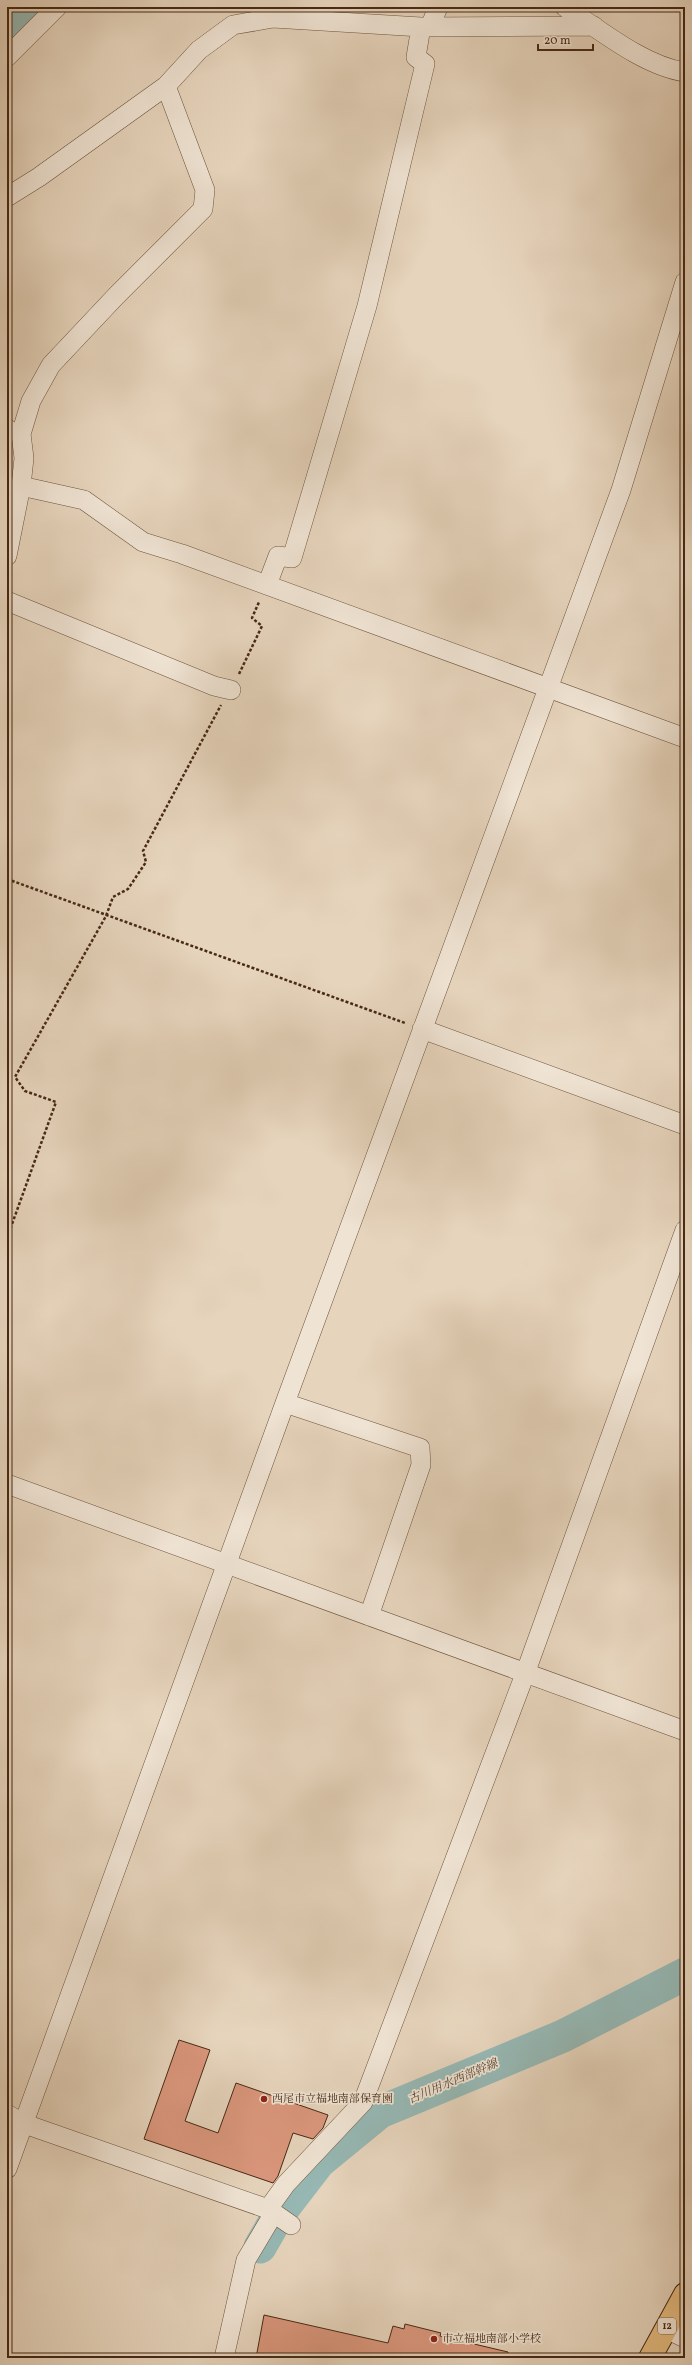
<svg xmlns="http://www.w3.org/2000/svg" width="692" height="2365" font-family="Vollkorn,'Noto Serif JP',serif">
	<rect width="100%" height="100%" fill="#e6d4bc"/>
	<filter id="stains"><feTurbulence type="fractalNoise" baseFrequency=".005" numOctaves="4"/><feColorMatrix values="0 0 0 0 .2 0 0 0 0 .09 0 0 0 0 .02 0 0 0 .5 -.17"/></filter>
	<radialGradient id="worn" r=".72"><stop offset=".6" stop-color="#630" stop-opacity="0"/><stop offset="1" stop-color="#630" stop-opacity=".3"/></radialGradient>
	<path fill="#b7bc8f" stroke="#7f7252" d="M685,303V336L676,332Z"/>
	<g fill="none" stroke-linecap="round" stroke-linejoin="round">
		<path stroke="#96b8b4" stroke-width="33" d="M7,33L34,7
			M260,2247L279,2214L319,2162L380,2112L563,2036L685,1974"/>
	</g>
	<path fill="#da967c" stroke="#472914" d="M179,2040L210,2050L185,2121L218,2133L236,2083L328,2115L323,2128L313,2139L293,2133L278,2176L273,2183L144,2139Z
		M264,2315L388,2343L393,2326L404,2329L405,2324L441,2333L440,2336L508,2352L507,2358H256Z"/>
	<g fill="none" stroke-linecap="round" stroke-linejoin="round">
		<defs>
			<path id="lane" d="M7,422L21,434"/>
			<path id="street" d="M565,7C600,30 644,66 685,72
				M430,27L438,7
				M7,57L57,7
				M166,86L205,190L203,209L116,296L51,365L31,401L21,434L24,458L21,486L84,500L143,542L182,554L685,738
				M7,197L39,177L166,86L199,50L233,25L273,18L421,27L594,26
				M7,556L21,486
				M267,585L278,556L292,558L367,306L425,64L416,57L421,27
				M7,601L214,686L231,690
				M422,1029L685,1125
				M285,1403L420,1448L421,1465L369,1616
				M7,1484L685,1731
				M7,2114L22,2123L268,2209L291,2225
				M7,2169L285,1403L621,490L685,282
				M268,2209L286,2184L363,2102L525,1674L685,1230
				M666,2329L685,2338
				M224,2358L246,2260L274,2213"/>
			<path id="primary" d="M650,2358L685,2294"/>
		</defs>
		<use href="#lane" stroke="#6f543e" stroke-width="10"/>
		<use href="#street" stroke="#6f543e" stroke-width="20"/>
		<use href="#primary" stroke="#472914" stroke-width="24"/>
		<path stroke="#472914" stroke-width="2.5" stroke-dasharray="3 2" stroke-linecap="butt" d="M239,674L262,626L252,618L259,602
			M7,879L405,1023
			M7,1238L56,1102L25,1091L15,1077L106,916L113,897L128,889L146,862L143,851L221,705"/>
		<use href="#lane" stroke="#efe3d3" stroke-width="9"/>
		<use href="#street" stroke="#efe3d3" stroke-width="19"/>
		<use href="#primary" stroke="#e3ba7e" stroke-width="22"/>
	</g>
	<g fill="#8f2418" stroke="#efe3d3" stroke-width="1.5">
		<circle cx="264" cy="2099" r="4"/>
		<circle cx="434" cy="2339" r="4"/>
	</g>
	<g text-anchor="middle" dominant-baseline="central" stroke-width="3.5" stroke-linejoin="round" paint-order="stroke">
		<rect fill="#efe3d3" stroke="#79614d" stroke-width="1" x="658" y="2318" width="18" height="16" rx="3"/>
		<g font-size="10" font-weight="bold" fill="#472914">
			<text x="667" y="2326">12</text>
		</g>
		<g font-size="11" fill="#472914" stroke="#efe3d3" text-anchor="start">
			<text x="272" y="2099">西尾市立福地南部保育園</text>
			<text x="442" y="2339">市立福地南部小学校</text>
		</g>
		<g font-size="12" font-style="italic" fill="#574634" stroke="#efe3d3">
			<text transform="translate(453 2082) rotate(-23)">古川用水西部幹線</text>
		</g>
	</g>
	<rect width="692" height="2365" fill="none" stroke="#e6d4bc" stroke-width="24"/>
	<rect x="8" y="8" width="676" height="2349" fill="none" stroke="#472914" stroke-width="2"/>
	<rect x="12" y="12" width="668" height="2341" fill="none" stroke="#472914"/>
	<path d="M538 44v6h55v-6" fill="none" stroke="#472914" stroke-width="2"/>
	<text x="544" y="44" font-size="12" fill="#472914" stroke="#efe3d3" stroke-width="3" paint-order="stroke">20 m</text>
	<rect width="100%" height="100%" filter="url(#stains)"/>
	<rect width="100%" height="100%" fill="url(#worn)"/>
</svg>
